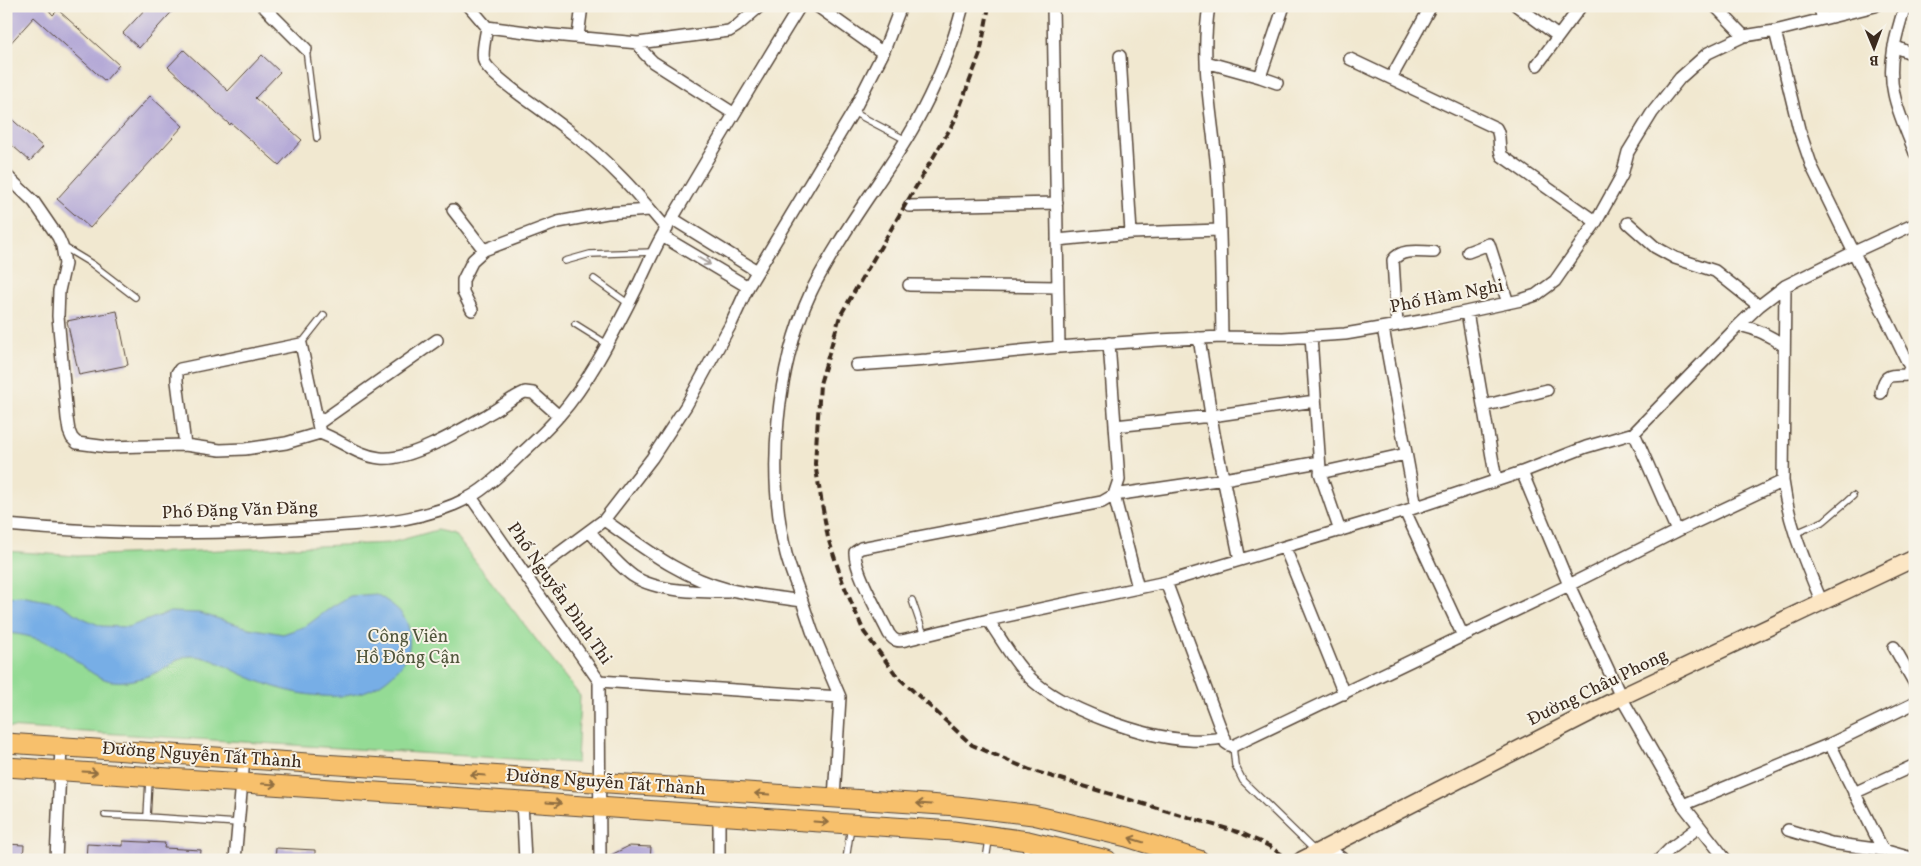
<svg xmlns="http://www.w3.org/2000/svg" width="1921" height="866" font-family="Vollkorn,serif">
	<rect width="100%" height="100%" fill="#f7f3e8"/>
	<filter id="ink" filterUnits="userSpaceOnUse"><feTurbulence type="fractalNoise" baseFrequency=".02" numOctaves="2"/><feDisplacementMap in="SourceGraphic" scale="10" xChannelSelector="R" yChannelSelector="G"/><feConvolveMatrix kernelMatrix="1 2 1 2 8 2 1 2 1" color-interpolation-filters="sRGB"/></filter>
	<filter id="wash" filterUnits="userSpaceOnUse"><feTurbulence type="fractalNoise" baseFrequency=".0096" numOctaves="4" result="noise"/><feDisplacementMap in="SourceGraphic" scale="20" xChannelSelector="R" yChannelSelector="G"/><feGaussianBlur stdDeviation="1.12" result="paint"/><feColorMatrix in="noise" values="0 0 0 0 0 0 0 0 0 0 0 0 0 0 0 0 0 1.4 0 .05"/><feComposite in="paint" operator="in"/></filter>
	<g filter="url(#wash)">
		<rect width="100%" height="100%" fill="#f1e8d0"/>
		<path fill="#94db95" stroke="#68825a" d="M437,530L454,534L580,696L577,763L6,727V551L77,556L390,543Z"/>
		<path fill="#77aee6" stroke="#596c82" d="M376,594C399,608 413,618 409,648C407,662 396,672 386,680C351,709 286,694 248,677C231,670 212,656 192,656C181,656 177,660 169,666C152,676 127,685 107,680C87,674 75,657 57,647C42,639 23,634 6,633V597L21,596L58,603L83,618L101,626L128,627L170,612L199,613L249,628L283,634L306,626L333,606L350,596Z"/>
		<g id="blocks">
			<path fill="#b5aad7" d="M6,6H45L53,15L58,10L119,65L105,81L34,17L6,48Z
				M148,6H177L139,48L123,33Z
				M184,50L228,91L262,55L280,72L255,98L302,140L279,165L231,123L230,125L168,67Z
				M150,96L183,126L90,228L57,199Z
				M6,114L43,147L30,161L6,140Z
				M117,311L128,365L79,375L67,321Z
				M123,841L165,843L164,848L201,850L200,860H86L87,844L123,846Z
				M6,844L24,845L23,860H6Z
				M629,846L651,847L650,860H608L607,857Z
				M276,848L315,850V860H275Z"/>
		</g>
	</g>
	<g filter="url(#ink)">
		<use href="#blocks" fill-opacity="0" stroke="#564639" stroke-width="1"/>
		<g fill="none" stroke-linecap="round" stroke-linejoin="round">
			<defs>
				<path id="lane" d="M306,49L317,138
					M853,112L906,140
					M64,247L92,264L135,297
					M565,261L590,254L654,252
					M594,279L629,304
					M575,324L607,344
					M301,344L324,315
					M1794,534L1824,521L1853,496
					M912,600L924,635
					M1233,746L1235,765L1243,781L1315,851
					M149,780L147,817L238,823
					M105,815L147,817
					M846,860L851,826
					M986,860L989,840
					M1024,860L1028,845"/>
				<path id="street" d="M263,6L306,49
					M469,6L487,27L542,34L638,43L729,31L737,26L760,6
					M817,6L883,53
					M1053,6L1059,347L1158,340L1222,337L1283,338L1345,334L1433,319L1521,300L1536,295L1555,281L1596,222L1622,175L1628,152L1652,113L1680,78L1708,53L1744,36L1775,31L1875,6
					M1209,6C1200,61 1212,115 1217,169C1221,225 1221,281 1222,337
					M1517,6L1558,36
					M1715,6L1744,36
					M1819,6L1823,19
					M1905,6C1896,34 1887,65 1894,94C1898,114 1908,134 1915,153
					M487,27C486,36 481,52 484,61C488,72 514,90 523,97C558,122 592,147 621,177C637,193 652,212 667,229
					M1775,31L1799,129L1812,167L1910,367L1907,375C1888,376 1885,373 1881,393
					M578,36L582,6
					M638,43L644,53L653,62L733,113
					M1894,46L1915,55
					M1120,56L1131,233
					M1350,59L1496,128C1502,137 1497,147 1502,156L1596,222
					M1206,62L1260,77L1277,83
					M1537,65L1581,6
					M1260,77L1284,6
					M1391,78L1431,6
					M6,175L34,202L58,237L62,246L65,264L59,291L58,316L67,418L69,431L72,438L77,443L108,447L185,445L220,450L245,449L286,443L320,433L301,344L180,369L177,373V381L185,445
					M909,206L1057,203
					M453,210L484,250
					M673,219L757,271
					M1628,223L1655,247L1675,258L1715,271L1759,306
					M662,236L748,287
					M1057,240L1131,233L1220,230
					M1468,252L1489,244L1508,303
					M909,285L1058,287
					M1785,286L1783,481C1789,527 1805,561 1822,603
					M472,310L463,292V280L473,260L484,250L558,222L607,213L650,210
					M1467,312L1496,480
					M1397,325L1393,260C1402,248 1420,252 1434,252
					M1739,325C1757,329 1770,335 1784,346
					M1383,328L1416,507
					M1311,336L1320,469
					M1199,338L1214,434L1240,560
					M1109,343L1119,480L1114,495L1102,502L861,548L855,552C854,571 880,615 889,634C894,641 898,642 906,640L988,620L1166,582L1405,511L1522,472L1586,447L1634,433L1739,325L1759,306L1785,286L1854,252L1915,224
					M856,365L927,360L1059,347
					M1483,406L1547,390
					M319,423L437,340
					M1115,426L1211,416L1315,401
					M320,433C341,440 358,456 380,458C410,462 466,427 492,412C504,405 513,397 525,392L533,393L559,416
					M1634,433L1677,531
					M1522,472L1569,585L1621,697L1683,805L1726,860
					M471,497L599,681L600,860
					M1405,511L1463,636
					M604,520C643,547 680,577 727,589C751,595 777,597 802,601L812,631L840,697L834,799
					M6,525C110,535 217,535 322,527C371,523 423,522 468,498C486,489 506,469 521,454C534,442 547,430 559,416C588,383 609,342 629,303C641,281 650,257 662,236C707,159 753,82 800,6
					M589,531C603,546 616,564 633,576C657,592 699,592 728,592
					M1340,531L1320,473L1406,454
					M1285,548L1344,694
					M527,577L604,520L652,458L686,406L731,324L748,287L853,112L883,53L901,6
					M1166,582L1226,743L1229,745L1233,746L1569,585L1677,531L1783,481
					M1138,588L1114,495L1224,479L1319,462
					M802,601C797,585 790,570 786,554C766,474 776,367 811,292C820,273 832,254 843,236C865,200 892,165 913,128C934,90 952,49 963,6
					M988,620C1001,638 1012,660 1028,676C1060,709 1145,738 1190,740C1202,741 1213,739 1225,738
					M1894,647L1915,684
					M599,681L840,697
					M1830,744L1883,850
					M1854,793L1915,765
					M522,801L525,860
					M1683,805L1830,744L1915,703
					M719,815V860
					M1788,830L1831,843L1883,850L1915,859
					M1327,847L1344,860
					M56,860L61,747
					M235,860L244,759
					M1659,860L1671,848L1699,827"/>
				<path id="secondary" d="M1302,860L1621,697L1915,558"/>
				<path id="primary" d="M6,743L957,806L1033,815L1127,837L1199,860
					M6,767L953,831L1028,841L1107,860"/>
			</defs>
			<use href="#lane" stroke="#564639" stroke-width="8"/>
			<use href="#street" stroke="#564639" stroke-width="14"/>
			<use href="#secondary" stroke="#564639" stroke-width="19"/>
			<use href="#primary" stroke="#564639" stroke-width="21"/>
			<use href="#lane" stroke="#fff" stroke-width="5.5"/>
			<use href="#street" stroke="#fff" stroke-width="11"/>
			<use href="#secondary" stroke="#fce6c4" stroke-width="16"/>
			<use href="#primary" stroke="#f7c06c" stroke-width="19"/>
			<path stroke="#3b2a1e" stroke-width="4" stroke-dasharray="8 4" stroke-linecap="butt" d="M989,6L980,54L954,122L840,316L820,384L815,464L828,538L843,583L864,632L897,676L972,745L1030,770L1241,833L1269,846L1290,860"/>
		</g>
		<defs><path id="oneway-shaft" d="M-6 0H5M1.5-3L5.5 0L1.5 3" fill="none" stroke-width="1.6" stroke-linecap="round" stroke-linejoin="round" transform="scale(1.25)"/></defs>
		<use stroke="#a79f9a" href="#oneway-shaft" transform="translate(704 261) rotate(30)"/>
		<g stroke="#906e41">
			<use href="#oneway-shaft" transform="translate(90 772) rotate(3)"/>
			<use href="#oneway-shaft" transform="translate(478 775) rotate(-176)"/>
			<use href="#oneway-shaft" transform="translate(269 784) rotate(4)"/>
			<use href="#oneway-shaft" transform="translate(762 794) rotate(-176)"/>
			<use href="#oneway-shaft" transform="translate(554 803) rotate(4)"/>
			<use href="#oneway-shaft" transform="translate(924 804) rotate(-176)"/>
			<use href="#oneway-shaft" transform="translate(821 822) rotate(4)"/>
			<use href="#oneway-shaft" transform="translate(1136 840) rotate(-163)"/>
		</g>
	</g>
	<g text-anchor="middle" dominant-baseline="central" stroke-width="4" stroke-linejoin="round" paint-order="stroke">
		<g font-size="18" fill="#3b2a1e" stroke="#f7f3e8">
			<text transform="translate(1447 297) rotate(-11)">Phố Hàm Nghi</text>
			<text transform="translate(240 511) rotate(-2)">Phố Đặng Văn Đăng</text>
			<text transform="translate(559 594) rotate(55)">Phố Nguyễn Đình Thi</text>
			<text transform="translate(1598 688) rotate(-26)">Đường Châu Phong</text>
			<text transform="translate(202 756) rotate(4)">Đường Nguyễn Tất Thành</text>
			<text transform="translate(606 783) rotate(4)">Đường Nguyễn Tất Thành</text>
		</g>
		<g font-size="18" fill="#51563c" stroke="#f7f3e8">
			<text x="408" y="637">Công Viên<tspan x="408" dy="21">Hồ Đồng Cận</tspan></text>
		</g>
	</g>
	<rect width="1921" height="866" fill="none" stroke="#f7f3e8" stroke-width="25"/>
	<g transform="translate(1874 48) rotate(179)" stroke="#f7f3e8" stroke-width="4" paint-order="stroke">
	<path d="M0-4L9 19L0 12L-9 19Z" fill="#3b2a1e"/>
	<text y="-8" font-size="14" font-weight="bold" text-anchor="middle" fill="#3b2a1e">B</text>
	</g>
</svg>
